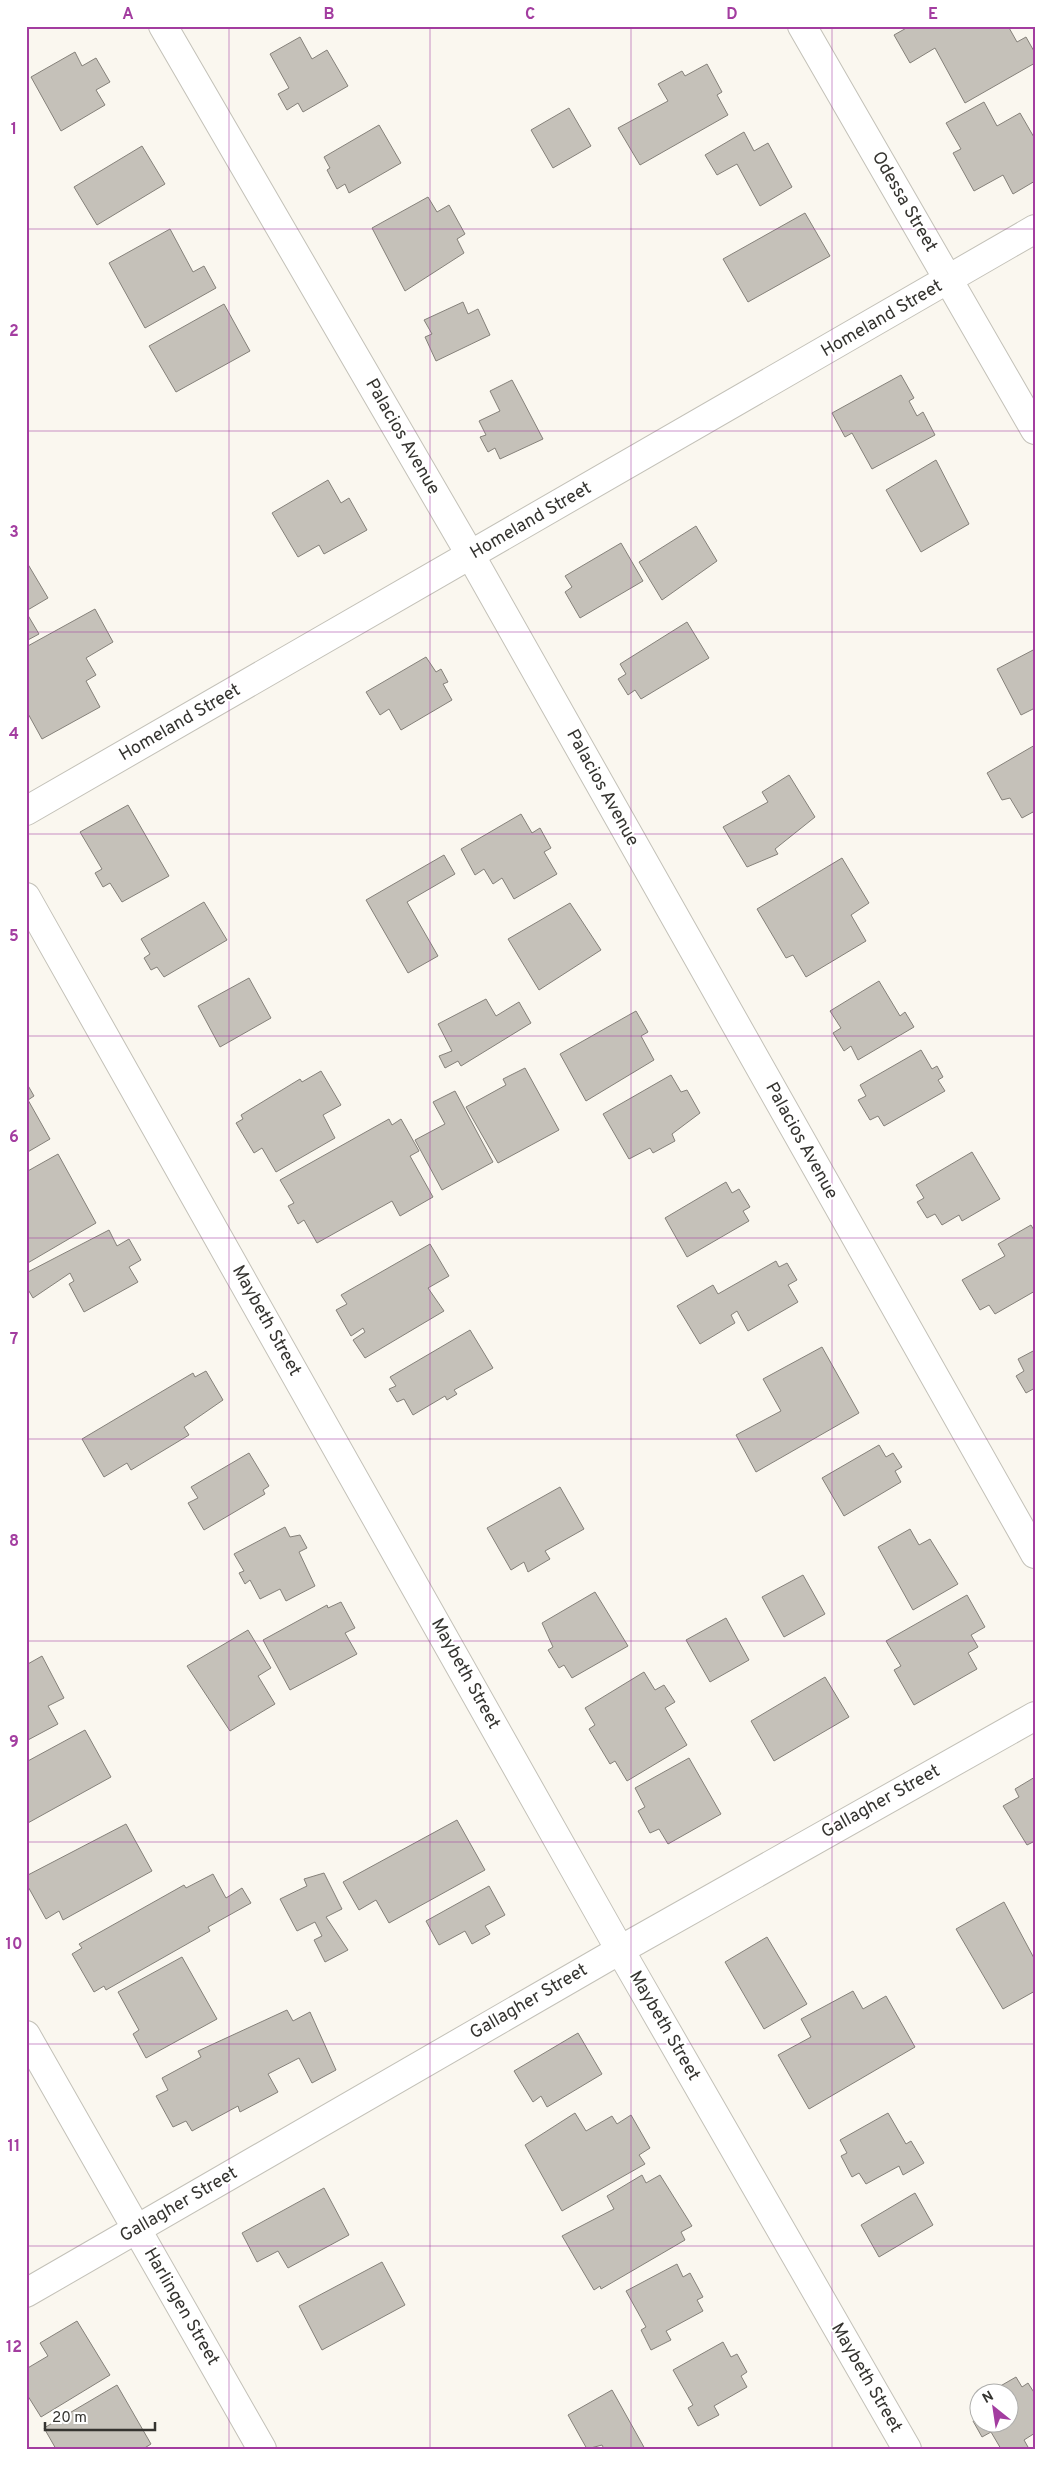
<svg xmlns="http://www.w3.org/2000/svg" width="1061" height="2475" font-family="Overpass,sans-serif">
	<rect width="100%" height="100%" fill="#faf7ef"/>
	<path fill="#c5c1b9" stroke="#85817a" d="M910,26H1008L1017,42L1026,37L1035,53V63L965,103L935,48L910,63L894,35Z
		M300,37L312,59L327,50L348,86L303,112L298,103L287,110L278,94L289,88L270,54Z
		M75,52L82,66L96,58L110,82L96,90L105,105L61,131L31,77Z
		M707,64L722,92L717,95L728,115L640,165L618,128L668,101L658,84L682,71L685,76Z
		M984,102L997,126L1020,113L1035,139V181L1013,194L1003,175L974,191L953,153L961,149L946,123Z
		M569,108L591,146L553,168L531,130Z
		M379,125L401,163L349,193L345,184L337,189L327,170L330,168L324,157Z
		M744,132L754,151L768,143L792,187L760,206L737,164L717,175L705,155Z
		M142,146L165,184L97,225L74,187Z
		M428,197L437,212L449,205L465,234L457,239L464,253L405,291L372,228Z
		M805,213L830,256L748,302L723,259Z
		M170,229L193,272L204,266L216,288L145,328L109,263Z
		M463,302L468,314L478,309L490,335L436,361L425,337L432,334L424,320Z
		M224,304L250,351L176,392L149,346Z
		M901,375L914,398L909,401L917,416L923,412L935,435L872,469L852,433L845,437L832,413Z
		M512,380L543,439L500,459L495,448L488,452L480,437L486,435L479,421L500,411L490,391Z
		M936,460L969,524L921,552L886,490Z
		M328,480L341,503L349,498L367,530L324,554L319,545L298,557L272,513Z
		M696,526L717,561L662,600L639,562Z
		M621,543L643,581L580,618L565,592L572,587L565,576Z
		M26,561L48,598L26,611Z
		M95,609L113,642L86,658L96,675L86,681L100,707L42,739L26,710V647Z
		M26,612L39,634L26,641Z
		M687,622L709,658L641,699L635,690L628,695L618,679L626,674L620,664Z
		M1035,649V708L1021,715L997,669Z
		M426,657L436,672L441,669L448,682L443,684L452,700L401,730L389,709L380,715L366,692Z
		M1035,745V816L1033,812L1022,818L1010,798L1002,800L987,773Z
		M789,775L815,817L775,849L778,854L747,867L723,827L768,802L762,792Z
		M128,805L169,876L122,902L110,883L103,887L95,873L102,869L80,832Z
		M521,814L532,833L540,828L551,848L544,852L557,874L514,899L502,878L493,884L484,869L475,875L461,849Z
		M444,855L455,874L407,902L438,956L408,973L366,900Z
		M842,858L869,903L851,915L866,941L806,977L793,955L786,958L757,909Z
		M204,902L227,940L164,977L157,967L151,970L144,958L150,954L141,939Z
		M570,903L601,950L539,990L508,939Z
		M249,978L271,1018L220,1047L198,1006Z
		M879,981L900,1016L905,1012L914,1027L858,1060L851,1046L844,1051L833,1033L841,1028L830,1011Z
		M486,999L496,1016L519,1002L531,1023L461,1066L458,1061L445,1068L439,1056L452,1051L438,1024Z
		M636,1011L648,1032L641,1036L654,1060L586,1101L560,1054Z
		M921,1050L932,1069L937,1066L943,1077L938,1080L945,1091L884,1126L878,1116L870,1120L858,1100L866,1096L860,1085Z
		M525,1068L559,1130L498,1163L466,1107L506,1085L503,1079Z
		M321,1071L341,1105L323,1115L335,1138L276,1172L262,1148L254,1153L236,1123L243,1119L241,1115L300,1079L302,1082Z
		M671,1075L681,1092L687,1090L700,1113L672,1134L675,1141L653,1153L650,1148L629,1159L603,1114Z
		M26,1082L34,1096L28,1100L50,1139L26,1153Z
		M455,1091L493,1162L442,1190L415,1140L445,1124L433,1102Z
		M389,1119L392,1125L401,1119L419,1151L410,1156L433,1197L400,1216L392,1201L317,1243L304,1220L298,1224L288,1206L294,1203L280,1180Z
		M972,1152L1000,1199L962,1221L959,1215L942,1225L935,1214L927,1218L917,1202L924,1198L916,1185Z
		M58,1154L96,1223L26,1264V1172Z
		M726,1182L732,1193L739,1189L750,1207L743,1211L749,1221L687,1257L665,1218Z
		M1031,1225L1035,1232V1291L995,1314L989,1305L980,1310L962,1280L1005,1256L998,1244Z
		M109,1230L117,1246L129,1239L141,1260L129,1267L138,1282L84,1312L69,1284L74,1281L70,1273L33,1298L26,1286V1273Z
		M430,1244L449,1276L428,1288L444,1311L365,1358L353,1340L365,1332L363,1328L351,1336L336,1310L347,1304L341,1295Z
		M776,1261L779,1267L787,1263L797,1280L788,1285L798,1302L748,1331L737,1311L731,1315L735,1323L700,1344L677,1306L713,1285L718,1294Z
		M470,1330L493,1368L454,1390L457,1394L447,1400L445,1396L413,1415L404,1399L397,1402L389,1389L396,1386L390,1377Z
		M822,1347L859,1413L756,1472L736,1435L781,1411L763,1379Z
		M1035,1350V1388L1026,1393L1016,1376L1024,1371L1018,1359Z
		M206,1371L223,1400L184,1427L189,1435L131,1470L127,1463L104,1477L82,1439L193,1373L195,1377Z
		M879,1445L886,1457L893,1453L902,1467L895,1471L901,1482L844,1516L822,1478Z
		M249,1453L269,1486L263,1490L265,1494L204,1530L188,1503L198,1498L191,1487Z
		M560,1487L584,1529L545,1551L550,1559L528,1572L524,1562L511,1570L487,1528Z
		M285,1527L290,1537L300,1535L307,1548L299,1552L315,1586L286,1601L280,1589L260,1599L250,1580L245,1584L239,1573L244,1571L234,1554Z
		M910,1529L919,1545L930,1539L958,1584L913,1610L878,1547Z
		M803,1575L825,1614L784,1637L762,1597Z
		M595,1592L628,1646L572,1678L564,1665L559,1668L548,1650L553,1647L542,1623Z
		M967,1595L985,1627L971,1635L978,1647L968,1653L977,1669L914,1705L894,1670L901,1666L886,1641Z
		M341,1602L355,1628L345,1633L357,1654L290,1690L263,1640L327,1605L328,1608Z
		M726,1618L749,1660L710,1682L686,1640Z
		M248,1630L271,1668L258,1676L275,1704L230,1731L187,1666Z
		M42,1656L64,1698L48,1706L58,1724L26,1741V1665Z
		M644,1672L655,1690L664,1685L675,1702L665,1708L687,1745L627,1781L615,1761L610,1764L589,1729L595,1725L585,1708Z
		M825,1677L849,1717L774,1761L751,1721Z
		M85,1730L111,1777L26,1824V1762Z
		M689,1758L721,1814L668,1844L659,1829L650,1833L638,1811L645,1807L635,1788Z
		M1035,1777V1841L1027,1845L1003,1806L1019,1797L1015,1789Z
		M457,1820L485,1870L389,1923L376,1900L359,1910L343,1882Z
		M126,1824L152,1871L63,1920L59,1911L46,1919L26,1883V1876Z
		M324,1873L342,1909L326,1917L348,1950L325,1962L314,1940L322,1936L315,1922L297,1931L280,1899L307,1886L304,1879Z
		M213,1874L226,1898L242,1888L251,1903L208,1927L210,1931L106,1990L104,1986L94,1992L72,1954L82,1948L79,1944L184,1885L186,1888Z
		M489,1886L505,1915L485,1926L490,1934L472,1944L465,1931L439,1945L426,1921Z
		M1004,1902L1035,1960V1991L1003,2009L956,1929Z
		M767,1937L807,2004L764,2029L725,1962Z
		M182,1957L217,2019L146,2058L133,2034L139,2030L118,1992Z
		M853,1991L863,2009L886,1996L915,2047L809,2109L778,2055L811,2037L801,2019Z
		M287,2010L293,2021L310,2012L336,2070L312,2083L299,2058L268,2074L278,2092L240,2112L238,2106L192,2131L186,2121L173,2127L156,2096L168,2090L162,2078L201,2057L198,2051Z
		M578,2033L602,2074L547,2107L541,2096L533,2102L514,2071Z
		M575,2113L586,2131L612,2116L617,2124L631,2115L650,2148L639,2155L645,2164L562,2211L525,2145Z
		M888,2113L906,2144L911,2141L924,2163L903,2175L899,2166L866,2184L859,2173L852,2177L841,2156L847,2153L840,2140Z
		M642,2175L646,2183L660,2175L692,2226L681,2232L685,2240L601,2289L600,2286L594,2290L562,2236L614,2209L607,2196Z
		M324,2188L349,2235L288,2268L278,2251L257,2262L242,2233Z
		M915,2193L933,2225L879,2257L861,2225Z
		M382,2262L405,2305L322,2350L299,2306Z
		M677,2264L683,2277L690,2273L703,2297L697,2300L703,2311L666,2331L671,2340L651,2350L641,2330L646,2327L626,2291Z
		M77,2321L110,2375L41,2417L26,2393V2369L48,2356L40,2343Z
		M723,2342L731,2357L737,2354L747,2372L741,2376L747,2387L714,2406L719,2415L698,2426L688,2408L693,2405L673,2370Z
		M1016,2377L1022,2387L1028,2383L1035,2394V2433L1024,2440L1028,2447L1025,2449H1001L991,2432L982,2437L973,2421L978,2417V2422H1008V2392H990Z
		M117,2385L151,2444L143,2449H56L44,2428Z
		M612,2390L645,2449H604L602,2445L587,2449L568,2415Z"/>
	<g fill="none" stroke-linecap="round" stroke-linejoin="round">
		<defs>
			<path id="minor" d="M163,26L471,556L1035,1554
				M802,26L1035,430
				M26,811L1035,229
				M26,897L620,1950L907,2449
				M26,2035L262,2449
				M26,2293L620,1950L1035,1716"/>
		</defs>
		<use href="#minor" stroke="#c3c1b8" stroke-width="30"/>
		<use href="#minor" stroke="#fff" stroke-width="28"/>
	</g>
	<path fill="none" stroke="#a33da0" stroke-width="1" stroke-opacity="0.55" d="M229,26V2449M430,26V2449M631,26V2449M832,26V2449M26,229H1035M26,431H1035M26,632H1035M26,834H1035M26,1036H1035M26,1238H1035M26,1439H1035M26,1641H1035M26,1842H1035M26,2044H1035M26,2246H1035"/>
	<g text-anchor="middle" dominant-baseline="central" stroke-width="4" stroke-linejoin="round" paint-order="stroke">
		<g font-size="18" fill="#353430" stroke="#fff">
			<text transform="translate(904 202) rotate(60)">Odessa Street</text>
			<text transform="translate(882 319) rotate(-30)">Homeland Street</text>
			<text transform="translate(402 437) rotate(60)">Palacios Avenue</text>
			<text transform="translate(531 521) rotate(-30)">Homeland Street</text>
			<text transform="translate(180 723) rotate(-30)">Homeland Street</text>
			<text transform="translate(602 788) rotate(61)">Palacios Avenue</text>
			<text transform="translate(801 1141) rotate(61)">Palacios Avenue</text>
			<text transform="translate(266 1321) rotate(61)">Maybeth Street</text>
			<text transform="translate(465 1674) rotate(61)">Maybeth Street</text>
			<text transform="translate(881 1802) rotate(-29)">Gallagher Street</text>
			<text transform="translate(529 2002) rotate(-30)">Gallagher Street</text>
			<text transform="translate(664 2026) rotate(60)">Maybeth Street</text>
			<text transform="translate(179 2205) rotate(-30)">Gallagher Street</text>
			<text transform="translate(181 2307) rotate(60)">Harlingen Street</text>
			<text transform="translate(866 2378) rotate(60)">Maybeth Street</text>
		</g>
	</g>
	<rect width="1061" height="2475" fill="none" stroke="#ffffff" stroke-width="55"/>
	<g transform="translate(994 2408) rotate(330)"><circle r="24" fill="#ffffff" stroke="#aeaeac"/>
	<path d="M0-4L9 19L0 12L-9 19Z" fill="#a33da0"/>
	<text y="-8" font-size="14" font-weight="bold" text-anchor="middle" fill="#353430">N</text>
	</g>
	<path d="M45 2422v8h110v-8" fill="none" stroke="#353430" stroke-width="2.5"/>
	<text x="52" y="2422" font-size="15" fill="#353430" stroke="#ffffff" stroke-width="4" paint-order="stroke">20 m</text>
	<rect x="28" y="28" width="1006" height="2420" fill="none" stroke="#a33da0" stroke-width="2"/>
	<g font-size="16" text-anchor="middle" font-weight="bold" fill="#a33da0">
		<text x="128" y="19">A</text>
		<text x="329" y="19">B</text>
		<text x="530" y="19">C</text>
		<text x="732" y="19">D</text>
		<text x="933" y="19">E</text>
		<text x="14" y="134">1</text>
		<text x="14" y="336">2</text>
		<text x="14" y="537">3</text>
		<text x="14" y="739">4</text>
		<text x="14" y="941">5</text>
		<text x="14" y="1142">6</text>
		<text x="14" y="1344">7</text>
		<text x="14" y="1546">8</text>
		<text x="14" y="1747">9</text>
		<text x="14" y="1949">10</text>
		<text x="14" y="2151">11</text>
		<text x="14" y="2352">12</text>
	</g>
</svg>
